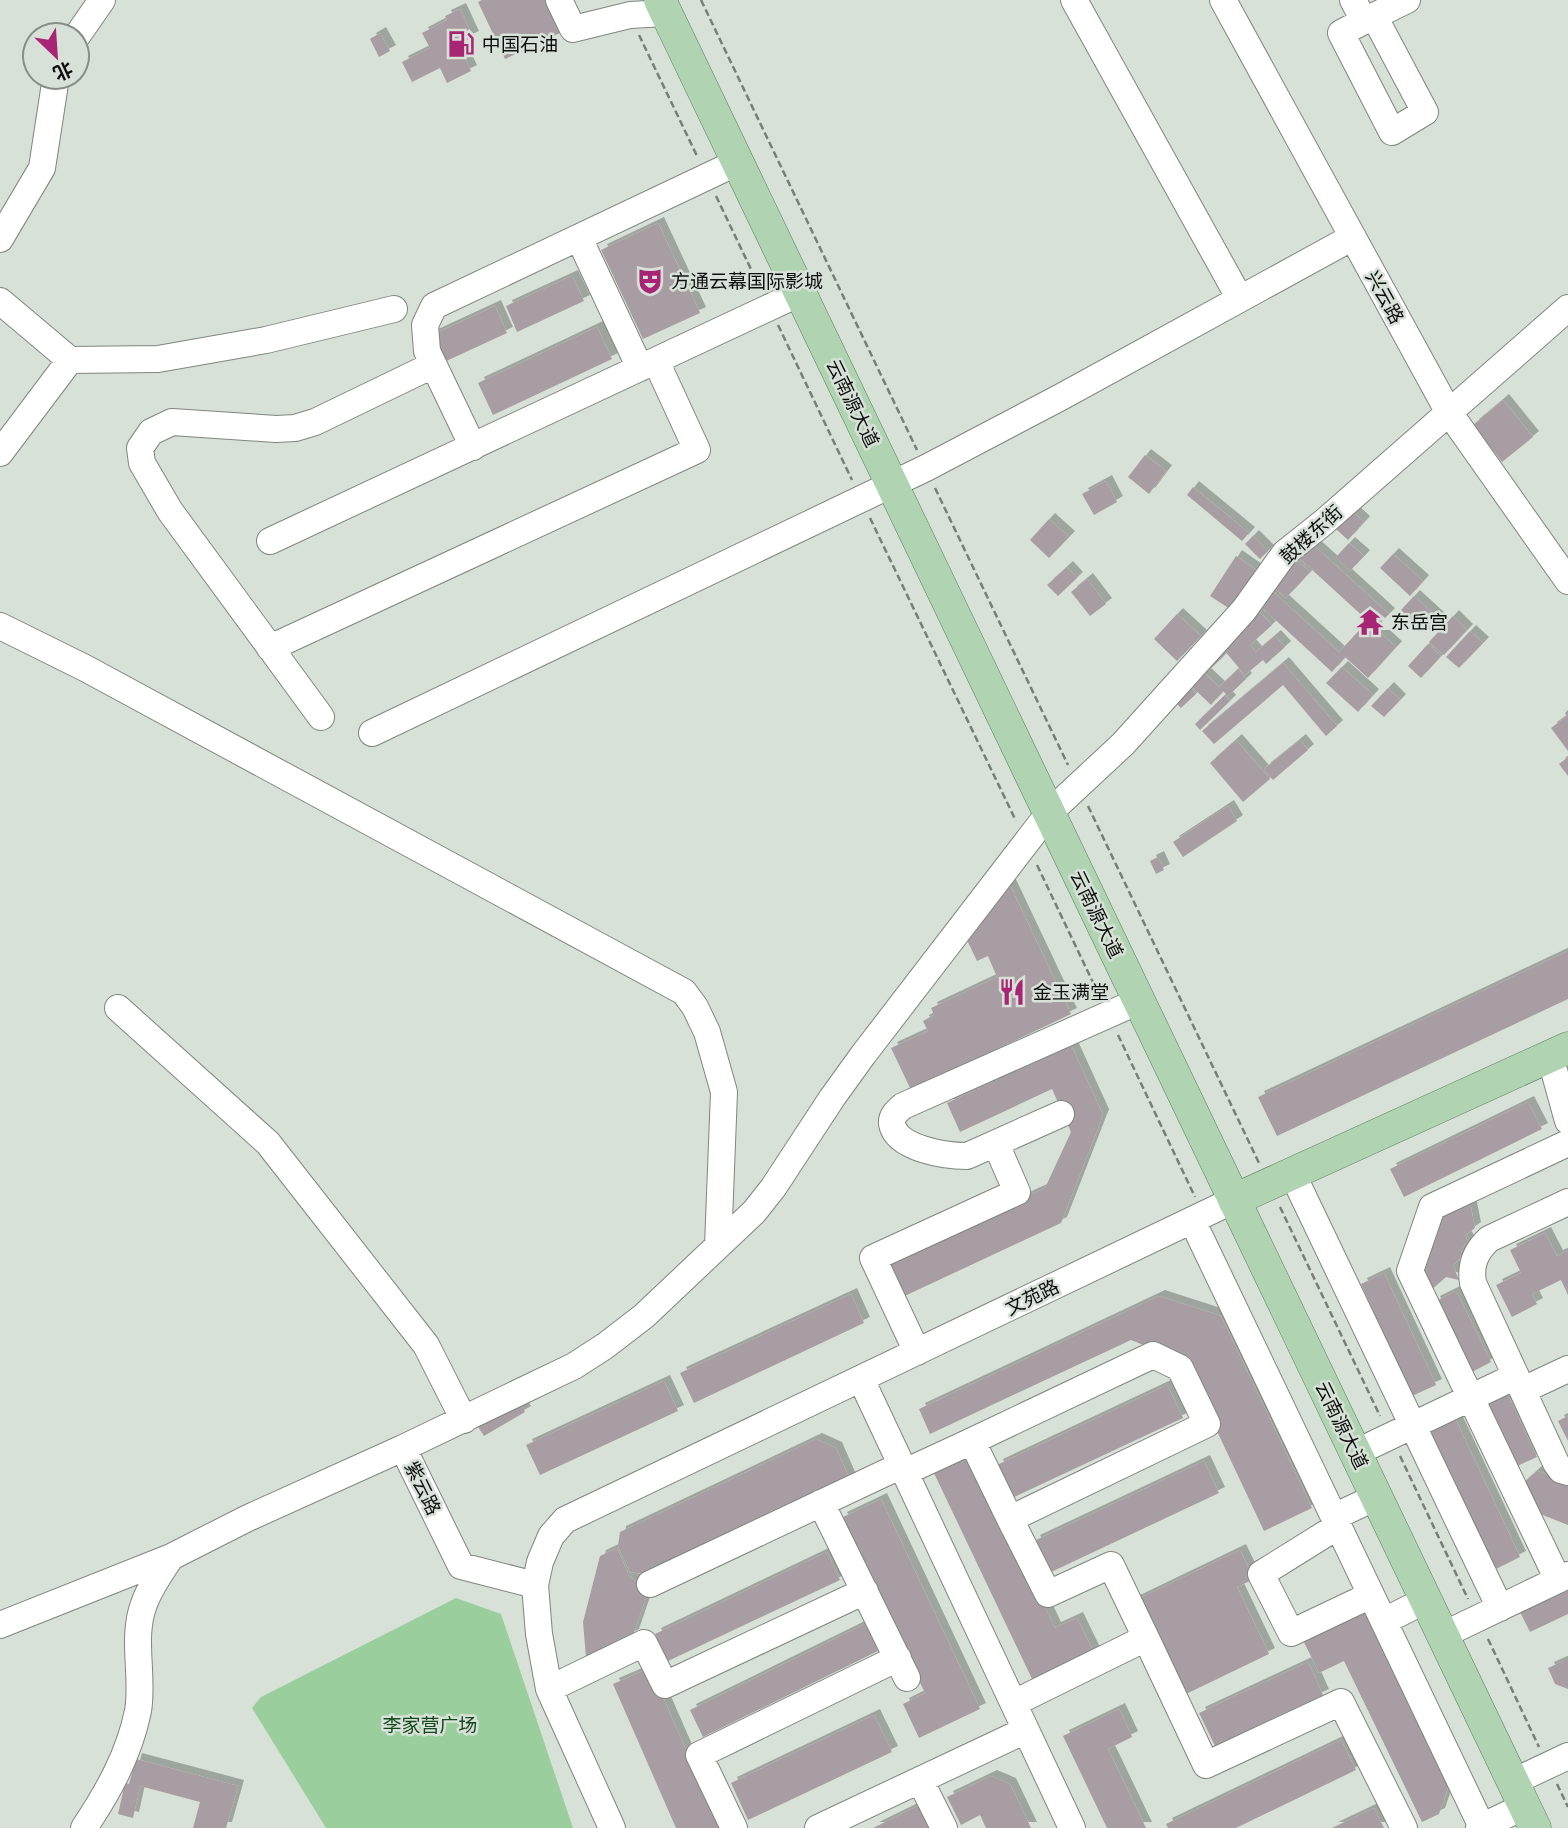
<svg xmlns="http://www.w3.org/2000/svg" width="1568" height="1828" font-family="'PT Sans Narrow','Noto Sans SC',sans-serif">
	<defs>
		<filter id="shadow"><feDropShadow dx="6" dy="-6" stdDeviation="0" flood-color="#0004"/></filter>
	</defs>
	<rect width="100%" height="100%" fill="#d8e1d8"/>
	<path fill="#9acf9d" d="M456,1598L501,1614L573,1828H326L252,1708L261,1697Z"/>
	<path fill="#a89da2" filter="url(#shadow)" d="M482,0H547L562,32L505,59L478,2Z
		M460,9L473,37L458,44L471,71L447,83L440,68L412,82L402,62L430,48L422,33L447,20L445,16Z
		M380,33L390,51L379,57L370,39Z
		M658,223L700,313L643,339L601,250Z
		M572,276L584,301L517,332L506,306Z
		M495,306L507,333L442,363L430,336Z
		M597,327L612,359L493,415L478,383Z
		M1503,400L1533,437L1502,462L1473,425Z
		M1145,455L1166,471L1149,494L1128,477Z
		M1106,481L1117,502L1094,515L1082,494Z
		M1193,487L1249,533L1242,541L1187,495Z
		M1352,511L1364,522L1348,540L1336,529Z
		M1049,519L1069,537L1049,558L1030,540Z
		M1253,536L1268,551L1260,559L1245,544Z
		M1310,542L1389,614L1375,628L1396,647L1368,678L1345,657L1332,672L1257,603L1270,589L1339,652L1368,621L1297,556Z
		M1349,543L1364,556L1350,571L1336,557Z
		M1393,554L1423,581L1410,596L1380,568Z
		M1236,556L1256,570L1230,609L1210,596Z
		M1292,556L1310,572L1286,598L1268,582Z
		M1067,567L1077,578L1058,596L1047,585Z
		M1087,579L1106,604L1090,616L1071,592Z
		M1414,596L1439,619L1426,633L1401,610Z
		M1256,608L1272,625L1250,645L1256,652L1275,636L1285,647L1266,664L1263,660L1245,675L1218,643Z
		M1177,614L1201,636L1177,661L1154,639Z
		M1453,616L1467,630L1444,655L1429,642Z
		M1470,631L1483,643L1459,668L1446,657Z
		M1428,644L1441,656L1421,678L1408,666Z
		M1217,648L1224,656L1207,672L1200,664Z
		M1283,663L1337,726L1326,736L1283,685L1214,744L1202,731Z
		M1342,667L1373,695L1358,712L1326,683Z
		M1238,669L1246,679L1228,696L1223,691L1211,705L1188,683L1201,670L1219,687Z
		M1188,685L1196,694L1181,708L1173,700Z
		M1388,688L1400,700L1384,717L1371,706Z
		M1225,695L1230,701L1200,730L1195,724Z
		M1568,710V751L1551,728L1567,716L1565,713Z
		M1236,740L1270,779L1243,802L1210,763Z
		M1300,740L1308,750L1273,780L1264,769Z
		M1568,757V776L1559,764Z
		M1228,806L1237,821L1183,857L1173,842Z
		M1158,857L1164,870L1156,874L1150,861Z
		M1007,879L1071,1014L911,1090L891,1048L928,1031L923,1021L934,1015L931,1008L997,977L988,956L977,961L967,940Z
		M1568,951V999L1277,1136L1258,1097Z
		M1071,1045L1103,1115L1061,1223L896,1300L880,1266L1045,1188L1071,1132L1052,1089L960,1132L947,1103Z
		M1528,1102L1542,1129L1404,1197L1390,1169Z
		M1462,1201L1471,1208L1475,1228L1465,1235L1468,1242L1462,1248L1460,1259L1453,1265L1459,1280L1446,1277L1430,1291L1421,1268L1440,1214Z
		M1545,1233L1557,1256L1568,1251V1295L1561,1280L1532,1294L1537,1304L1512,1317L1496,1285L1521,1273L1510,1250Z
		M1384,1273L1436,1385L1412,1396L1361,1284Z
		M1456,1291L1491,1362L1470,1373L1434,1302Z
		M851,1294L864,1323L694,1403L680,1373Z
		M1159,1296L1221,1316L1312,1508L1264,1531L1184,1361L1131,1340L930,1434L919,1409Z
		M664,1381L678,1411L540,1475L526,1445Z
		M1167,1385L1183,1418L1012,1498L997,1465Z
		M1504,1386L1537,1457L1517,1466L1484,1396Z
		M516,1398L525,1412L484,1436L475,1422Z
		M1453,1414L1520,1557L1494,1570L1426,1427Z
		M1568,1416V1441L1558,1421Z
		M816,1439L836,1448L850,1480L644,1574L630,1572L618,1546L620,1532Z
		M972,1452L1055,1628L1077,1618L1094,1653L1033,1681L933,1471Z
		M1204,1461L1219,1493L1049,1573L1034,1541Z
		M1537,1471L1568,1482V1525L1530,1510L1521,1485Z
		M881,1499L980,1709L919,1738L903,1704L925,1693L841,1518Z
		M617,1548L629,1576L648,1591L633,1635L586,1657L583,1622L600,1556Z
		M1240,1550L1254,1579L1237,1587L1269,1654L1186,1694L1132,1602Z
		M827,1552L840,1580L668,1661L655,1634Z
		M1568,1587V1614L1530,1632L1519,1610Z
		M1367,1604L1451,1779L1439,1814L1422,1822L1344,1661L1319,1673L1301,1636Z
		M865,1624L878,1651L703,1737L690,1710Z
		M1568,1659V1689L1555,1684L1548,1668Z
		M1308,1662L1323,1695L1215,1746L1199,1713Z
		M650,1668L720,1828H676L613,1684Z
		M1119,1709L1132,1737L1108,1749L1146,1828H1107L1063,1736Z
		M874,1715L892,1752L748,1820L731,1783Z
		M1341,1740L1356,1770L1236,1828H1168L1166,1824Z
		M136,1759L238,1786L226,1828H193L200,1802L140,1786L133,1818L118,1814L125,1783L129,1784Z
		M991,1776L1010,1784L1031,1828H986L980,1815L961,1825L947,1797Z
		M920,1805L932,1828H873Z
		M1374,1808L1384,1828H1332Z"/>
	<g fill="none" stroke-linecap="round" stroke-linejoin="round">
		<defs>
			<path id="minor" d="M559,0L573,29L630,15L666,13
				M1074,0L1240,299
				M1223,0L1448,411L1568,581
				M1353,0L1364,21L1407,0
				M1364,21L1341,33L1392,132L1425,112L1374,16
				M77,36L102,0
				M579,238L640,368
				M0,239L42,168L56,77
				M0,301L70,360L0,453
				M70,360L158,359L266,340L394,309
				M473,447L427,351L425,325L434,306L738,162
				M270,541L800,293
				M0,626L85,668L684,992L695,1007L707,1032L724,1092L718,1246
				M270,648L697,450L656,361
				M321,717L170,511L142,463L140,448L151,432L172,422L276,429L295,428L315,422L433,365
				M372,733L926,468L1061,397L1353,237
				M118,1008L268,1143L426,1345L464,1420
				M1550,1056L1568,1121
				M1061,1114L967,1156C946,1156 897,1149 892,1124C891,1116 897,1111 903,1106L1139,1001
				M1293,1175L1500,1608
				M1568,1202L1489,1239C1475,1252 1470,1265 1473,1283L1556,1463L1561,1470L1568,1472
				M1192,1220L1482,1827
				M917,1352L873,1258L1017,1192L996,1144
				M861,1379L1072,1828
				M1523,1390L1568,1369
				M1355,1453L1516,1376
				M905,1472L972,1441
				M821,1503L907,1678
				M1334,1517L1376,1497
				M1010,1519L972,1441L1153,1355L1180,1368L1207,1424L1010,1519L1048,1594L1111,1565L1146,1638L1014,1703
				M1338,1526L1261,1574L1291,1633L1371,1595
				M1558,1580L1410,1271L1432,1207L1568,1143
				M650,1584L902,1465
				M535,1585L461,1566L403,1448L574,1366L605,1346L644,1316L754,1212L773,1188L832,1098L863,1055L1049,813L1123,744L1244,610L1285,553L1324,522L1568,308
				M1384,1621L1426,1600
				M0,1625L171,1557L248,1518L403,1448
				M1443,1635L1568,1575
				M1146,1638L1206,1765L1341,1702L1404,1828
				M549,1689L644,1643L665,1685L865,1591
				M920,1780L944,1828
				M1513,1782L1568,1756
				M84,1828C108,1792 129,1755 138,1711C144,1676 131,1638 144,1604C150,1587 161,1572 171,1557
				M612,1828L549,1689L539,1634L535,1585L540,1562L551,1536L565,1520L1234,1200
				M734,1828L699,1755L898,1658
				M818,1828L1026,1730
				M1479,1828L1525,1806"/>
			<path id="major" d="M660,0L1535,1828
				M1234,1200L1568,1048"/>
		</defs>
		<use href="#minor" stroke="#7e867e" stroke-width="28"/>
		<use href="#major" stroke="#547d57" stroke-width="33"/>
		<path stroke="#797e79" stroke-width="2.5" stroke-dasharray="7 3.5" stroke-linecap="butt" d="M701,0L917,450
			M639,35L698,158
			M716,196L760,288
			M778,325L852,480
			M935,488L1068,765
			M870,518L1016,821
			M1088,806L1259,1163
			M1037,865L1099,995
			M1118,1035L1195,1197
			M1280,1207L1380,1416
			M1400,1456L1468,1599
			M1488,1639L1539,1747
			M1557,1784L1568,1807"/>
		<use href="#minor" stroke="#fff" stroke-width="26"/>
		<use href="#major" stroke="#b0d4b2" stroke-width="32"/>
	</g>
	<defs>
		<symbol id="fuel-bare" viewBox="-9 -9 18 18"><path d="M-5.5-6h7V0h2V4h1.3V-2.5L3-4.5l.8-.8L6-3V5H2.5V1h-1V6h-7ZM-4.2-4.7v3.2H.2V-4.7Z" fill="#a72574" stroke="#d8e1d8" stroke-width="2.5" paint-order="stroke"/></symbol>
		<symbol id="theatre-bare" viewBox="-9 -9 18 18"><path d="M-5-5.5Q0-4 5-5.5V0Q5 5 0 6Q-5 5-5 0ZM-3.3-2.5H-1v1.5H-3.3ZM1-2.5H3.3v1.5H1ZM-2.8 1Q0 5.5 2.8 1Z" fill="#a72574" stroke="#d8e1d8" stroke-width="2.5" paint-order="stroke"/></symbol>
		<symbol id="temple-bare" viewBox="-9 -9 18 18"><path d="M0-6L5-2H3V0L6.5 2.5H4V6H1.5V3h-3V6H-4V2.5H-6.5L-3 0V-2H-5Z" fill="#a72574" stroke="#d8e1d8" stroke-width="2.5" paint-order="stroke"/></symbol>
		<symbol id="restaurant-bare" viewBox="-9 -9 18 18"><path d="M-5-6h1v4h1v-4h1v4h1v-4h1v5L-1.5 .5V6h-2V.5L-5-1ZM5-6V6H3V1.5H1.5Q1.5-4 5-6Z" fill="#a72574" stroke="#d8e1d8" stroke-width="2.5" paint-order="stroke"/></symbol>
	</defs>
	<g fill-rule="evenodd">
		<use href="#fuel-bare" x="442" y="25" width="38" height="38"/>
		<use href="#theatre-bare" x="631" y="262" width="38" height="38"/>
		<use href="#temple-bare" x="1351" y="603" width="38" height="38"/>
		<use href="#restaurant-bare" x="993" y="973" width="38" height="38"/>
	</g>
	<g text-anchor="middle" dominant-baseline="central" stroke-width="5" stroke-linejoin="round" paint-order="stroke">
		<g font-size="19" fill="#0d0f0d" stroke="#d8e1d8" text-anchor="start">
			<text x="482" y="44">中国石油</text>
			<text x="671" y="281">方通云幕国际影城</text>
			<text x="1391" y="622">东岳宫</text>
			<text x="1033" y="992">金玉满堂</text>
		</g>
		<g font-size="19" fill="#0d0f0d" stroke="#d8e1d8">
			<text transform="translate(1385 297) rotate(61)">兴云路</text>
			<text transform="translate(853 403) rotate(64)">云南源大道</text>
			<text transform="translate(1311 534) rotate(-42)">鼓楼东街</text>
			<text transform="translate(1097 914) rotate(64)">云南源大道</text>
			<text transform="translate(1032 1297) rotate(-26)">文苑路</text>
			<text transform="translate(1342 1425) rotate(64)">云南源大道</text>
			<text transform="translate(423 1488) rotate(64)">紫云路</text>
		</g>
		<g font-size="19" fill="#13491c" stroke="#d8e1d8">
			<text x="430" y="1725">李家营广场</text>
		</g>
	</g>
	<g transform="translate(56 56) rotate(155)"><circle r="33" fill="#d8e1d8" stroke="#878d87" stroke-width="2"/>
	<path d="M0-5L12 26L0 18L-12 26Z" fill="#a72574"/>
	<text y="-10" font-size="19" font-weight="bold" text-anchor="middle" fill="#0d0f0d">北</text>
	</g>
</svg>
